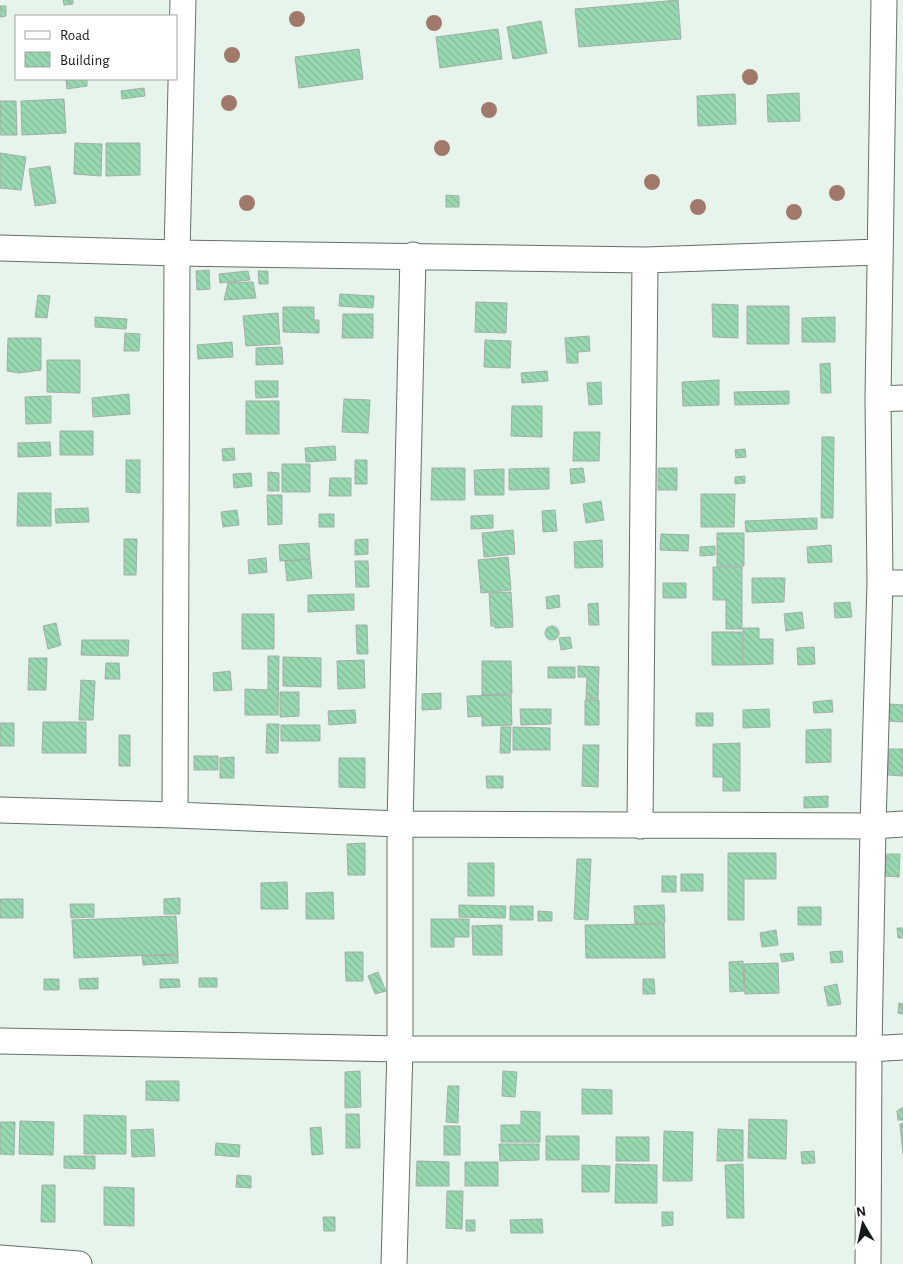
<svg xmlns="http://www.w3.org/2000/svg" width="903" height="1264" font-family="'Alegreya Sans',sans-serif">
	<defs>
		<pattern id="building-back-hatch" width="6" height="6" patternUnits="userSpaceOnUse" patternTransform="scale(1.25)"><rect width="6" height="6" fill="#98d9b1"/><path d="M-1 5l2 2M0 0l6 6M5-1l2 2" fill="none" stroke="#82ba98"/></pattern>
	</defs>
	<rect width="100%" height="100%" fill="#e7f4eb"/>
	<path fill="url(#building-back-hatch)" stroke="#a2afa6" d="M63,0H73V4L64,5Z
		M678,0L681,39L579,47L575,9Z
		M0,6H6V16L0,17Z
		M541,21L547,53L513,59L507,27Z
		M498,29L502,59L440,68L436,37Z
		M359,49L363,79L299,88L295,57Z
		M87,79V86L67,89L66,80Z
		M144,88L145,96L122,99L121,91Z
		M799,93L800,121L768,122L767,95Z
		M735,94L736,124L698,126L697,96Z
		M64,99L66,133L22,135L21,101Z
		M0,101H16L17,135H0Z
		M75,143L102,144L101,176L74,174Z
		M106,143H140V175L106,176Z
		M0,153L26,157L21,190L0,188Z
		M50,166L56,203L35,206L29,169Z
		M446,195L459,196V207H446Z
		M209,270L210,289L197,290L196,271Z
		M248,271L250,280L220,283L219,274Z
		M258,271H268V284H259Z
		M253,282L256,298L224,300L228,283Z
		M340,294L374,296L373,308L339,306Z
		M38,295L50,296L47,318L35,317Z
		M476,302L507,303L506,333L475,332Z
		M712,304L738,305V338L713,337Z
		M747,306H789V344H747Z
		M283,307H314V320H319V333L283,332Z
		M278,313L280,344L246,346L243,316Z
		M343,314H373V338H342Z
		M95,317L127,319L126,329L95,327Z
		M835,317V342H802V318Z
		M125,333L140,334L139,351H124Z
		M589,336L590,351L578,352V363H567L565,338Z
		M8,338H41V370L19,373L7,371Z
		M485,340L511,341L510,368L484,367Z
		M232,342L233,357L198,359L197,345Z
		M282,347L283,364L256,365V348Z
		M47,360H80V393L47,392Z
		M830,363L831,393H821L820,364Z
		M547,371L548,381L522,383L521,373Z
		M719,380V405L683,406L682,382Z
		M255,381H278V397L256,398Z
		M601,382L602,404L589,405L587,383Z
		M789,391V404L735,405L734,392Z
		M129,394L130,414L93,417L92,398Z
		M51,396V423L26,424L25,397Z
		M344,399L370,400L368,433L342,432Z
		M246,401H279V434H246Z
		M512,406H542V437L511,436Z
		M60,431H93V455H60Z
		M574,432H600L599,461H573Z
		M822,437H834L833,518H821Z
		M50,442L51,456L18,457V443Z
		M335,446L336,460L306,462L305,448Z
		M234,448L235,460L223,461L222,449Z
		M745,449L746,457L736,458L735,450Z
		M126,460H140V493L126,492Z
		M355,460H367V484H355Z
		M282,464H310V492H282Z
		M432,468H465V500H431Z
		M549,468V489L509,490V469Z
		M583,468L585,482L571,484L570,469Z
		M658,468H677V490H658Z
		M504,469V495H475L474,470Z
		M268,472L279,473V491H268Z
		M251,473L252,486L234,488L233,474Z
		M745,476V483L735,484V477Z
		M330,478H351V496H329Z
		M18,493H51V526H17Z
		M701,494H735L734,527H701Z
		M267,495H282V524L268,525Z
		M601,501L604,520L586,523L583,504Z
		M88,508L89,522L56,523L55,509Z
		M237,510L239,525L223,527L221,512Z
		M555,510L557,531L543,532L542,511Z
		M319,514H334V527H319Z
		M493,515V528L471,529V516Z
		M817,518V529L746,532L745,521Z
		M513,530L515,554L484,557L482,533Z
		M717,533H744V566H717Z
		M661,534L689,535L688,551L660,550Z
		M124,539H137L136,575H124Z
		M368,539V554L355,555V540Z
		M602,540L603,567L575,568L574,542Z
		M309,543L310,559L280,561L279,545Z
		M831,545L832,562L808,563L807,547Z
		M715,546V555L700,556V547Z
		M508,557L511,590L481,593L478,560Z
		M266,558L267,572L249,574L248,560Z
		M310,559L312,578L287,581L285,561Z
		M355,561H368L369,587H356Z
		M713,567H742V629H726V600H713Z
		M752,578H785L784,602L752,603Z
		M663,583H686V598H663Z
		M511,592L513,627L495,628V626H491L489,593Z
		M354,594V610L308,612V595Z
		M559,595L560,607L547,609L546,597Z
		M850,602L852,617L835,618L834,603Z
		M598,603L599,625H589L588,604Z
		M802,612L804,628L786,631L784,614Z
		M242,614H274V649H242Z
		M56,623L61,645L48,649L43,626Z
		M356,625H367L368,654H357Z
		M545 633a7 7 0 1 1 14 0a7 7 0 1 1-14 0Z
		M743,628H759V639H773V664L743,665Z
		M712,632H742V665H712Z
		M570,637L572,648L561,650L559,638Z
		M82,640H129L128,656L81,655Z
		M814,647L815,664L798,665L797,648Z
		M268,656H279L278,715H245V689L268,690Z
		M283,657L321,658V687L283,686Z
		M29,658H47L46,690H28Z
		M364,660L365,688L338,689L337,661Z
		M482,661H511L512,694L482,695Z
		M106,663H119L120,679H105Z
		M578,666L599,667L598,699H586L587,677H578Z
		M548,667H575V678H548Z
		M230,671L232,690L214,691L213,673Z
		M81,680L95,681L93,720H79Z
		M280,692H299V716L280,717Z
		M441,693V709L422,710V694Z
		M511,695L512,725L482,726V716L468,717L467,696Z
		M585,700H599V725H585Z
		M832,700L833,712L814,713L813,702Z
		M890,704L903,705V722L889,721Z
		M520,709H551V724L521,725Z
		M769,709L770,727L743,728V710Z
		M355,710L356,723L329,725L328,711Z
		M696,713H713V726H696Z
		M43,722H86V753H42Z
		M0,723H14V746H0Z
		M267,724H279L278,753H266Z
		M281,725H320V741H281Z
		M501,727H511L510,753H500Z
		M513,727L550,728V750H513Z
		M831,729V762L806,763V730Z
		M119,735H130V766H119Z
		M740,743V791H723V777H713V744Z
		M583,745H599L598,787L582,786Z
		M889,749H903V776L888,775Z
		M194,756H218V770H194Z
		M234,757V778H220V758Z
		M339,758H365V788L339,787Z
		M486,776H503V788H487Z
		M828,796V807L804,808V797Z
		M365,843V875H348L347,844Z
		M728,853H776V879H744V920H728Z
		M887,854H900L899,877L885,876Z
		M577,859H591L588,920L574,919Z
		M468,863H494V896H468Z
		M681,874H703V891H681Z
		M662,876H676V892H662Z
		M287,882L288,909H261V883Z
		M333,892L334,919H306V893Z
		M180,898V914H164V899Z
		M0,899H23V918H0Z
		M70,904H94V917L71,918Z
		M459,905L506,906L505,918L459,917Z
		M664,905L665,923L635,924L634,906Z
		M510,906H533V920H510Z
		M798,907H821V925H798Z
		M538,911L552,912V921H538Z
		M176,916L178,954L74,958L72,920Z
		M431,919H469V937H454V947H431Z
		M664,924L665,958H586L585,925Z
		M502,925V955H473L472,926Z
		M897,928H903V938H898Z
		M776,930L778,945L762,947L760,933Z
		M842,951L843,962L831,963L830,952Z
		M345,952H363V981H346Z
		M793,953L794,960L782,962L780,954Z
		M178,955V963L143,965L142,956Z
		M743,961L744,991L730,992L729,962Z
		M778,963L779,993L745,994L744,964Z
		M378,972L386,991L375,994L368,976Z
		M98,978V989H80L79,979Z
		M199,978H217V987H199Z
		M44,979H59V990H44Z
		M160,979H179L180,987L160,988Z
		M643,979H654L655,994H643Z
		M837,984L841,1004L828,1006L824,987Z
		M899,1003L903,1004V1014L898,1013Z
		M360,1071L361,1107L345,1108V1072Z
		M503,1071L517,1072L515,1097L502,1096Z
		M146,1081H179V1101L146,1100Z
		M448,1086H459L458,1123L446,1122Z
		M582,1089L612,1090V1114H582Z
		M903,1107V1120H898L897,1111Z
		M521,1111L540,1112V1142H501V1125H521Z
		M346,1114H359L360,1148H346Z
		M84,1115L126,1116V1154H84Z
		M749,1119L787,1120L786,1159L748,1158Z
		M20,1121L54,1122L53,1155L19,1154Z
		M0,1122H15L14,1155L0,1154Z
		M903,1123V1154L900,1124Z
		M444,1126H460V1155H444Z
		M321,1127L323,1154L312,1155L310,1128Z
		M153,1129L155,1156L132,1157L131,1130Z
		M718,1129L743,1130V1161H717Z
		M664,1131L693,1132L692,1181H663Z
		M546,1136H579V1160H546Z
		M616,1137H649V1161H616Z
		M216,1143L240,1145L239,1157L215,1155Z
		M499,1144H539V1160L500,1161Z
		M814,1151L815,1163L802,1164L801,1152Z
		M64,1156H95V1169L64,1168Z
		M417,1161L449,1162V1186H416Z
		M465,1162H498V1186H465Z
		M616,1164L657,1165V1203H615Z
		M743,1164L744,1218H727L725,1165Z
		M582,1165L610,1166L609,1192H582Z
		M237,1175L251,1176V1188L236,1187Z
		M42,1185H55V1222H41Z
		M104,1187L134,1188V1226L104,1225Z
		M447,1191H463L462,1229L446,1228Z
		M662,1212H673V1225L662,1226Z
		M323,1217H335V1231H324Z
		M542,1219L543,1233H511L510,1220Z
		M466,1220H475V1231H466Z"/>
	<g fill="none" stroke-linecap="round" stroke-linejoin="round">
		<defs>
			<path id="minor" d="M0,248L177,253L645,260L879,252
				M878,399L903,398
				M880,583H903
				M0,810L175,815L400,824L873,826L903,824
				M175,815L177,253L183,0
				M640,826L645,260
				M0,1041L400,1049H869L903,1047
				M0,1258L79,1264
				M394,1264L400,1049V824L413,255
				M868,1264L869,1049L873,826L880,583L878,399L884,0"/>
		</defs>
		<use href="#minor" stroke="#647068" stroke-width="27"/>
		<use href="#minor" stroke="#fff" stroke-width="25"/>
	</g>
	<g fill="#a0796a">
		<circle cx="297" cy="19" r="8"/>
		<circle cx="434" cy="23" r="8"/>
		<circle cx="232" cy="55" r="8"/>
		<circle cx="750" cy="77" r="8"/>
		<circle cx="229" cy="103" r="8"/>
		<circle cx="489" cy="110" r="8"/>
		<circle cx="442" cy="148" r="8"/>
		<circle cx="652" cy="182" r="8"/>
		<circle cx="837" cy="193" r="8"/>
		<circle cx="247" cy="203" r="8"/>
		<circle cx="698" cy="207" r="8"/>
		<circle cx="794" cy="212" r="8"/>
	</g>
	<rect x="15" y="15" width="162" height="65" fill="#ffffff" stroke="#a2a4a3"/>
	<rect x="25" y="31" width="25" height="8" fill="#ffffff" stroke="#a2a4a3"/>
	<text x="60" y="40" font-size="15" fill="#171b18">Road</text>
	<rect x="25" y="52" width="25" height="15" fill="url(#building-back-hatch)" stroke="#a2a4a3"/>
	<text x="60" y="65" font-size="15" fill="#171b18">Building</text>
	<g transform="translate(863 1224) rotate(351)" stroke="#ffffff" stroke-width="4" paint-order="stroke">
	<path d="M0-4L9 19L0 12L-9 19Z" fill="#171b18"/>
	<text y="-8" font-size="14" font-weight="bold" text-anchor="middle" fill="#171b18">N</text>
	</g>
</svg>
